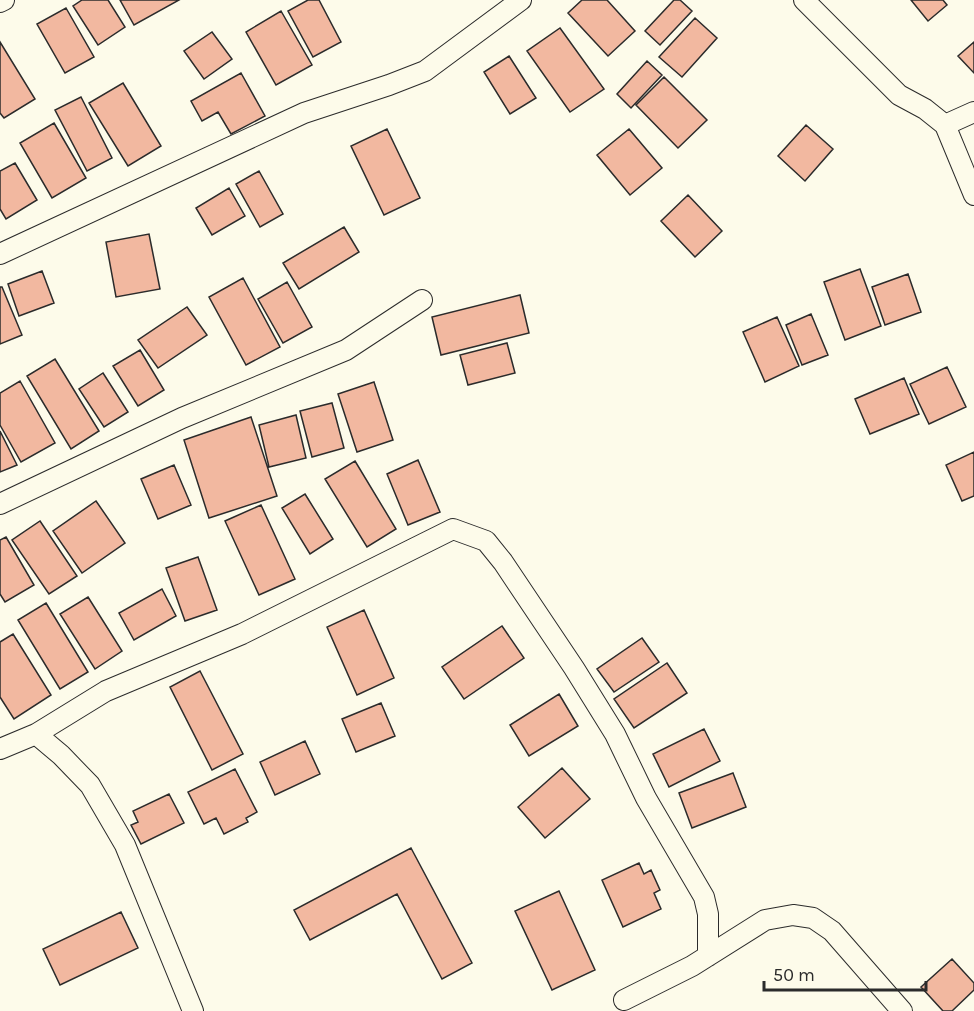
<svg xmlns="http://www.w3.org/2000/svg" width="974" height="1011" font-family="Karla,sans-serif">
	<rect width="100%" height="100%" fill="#fdfbea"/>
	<path fill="#f2b8a0" stroke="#2b2b2b" stroke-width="1.5" d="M82,0H108L125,27L98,45L73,6Z
		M120,0H179L134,25Z
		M308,0H319L341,42L313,57L288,11Z
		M582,0H607L635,31L608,56L568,13Z
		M674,0H680L692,11L660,45L645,31Z
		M911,0H943L947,5L928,21Z
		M66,8L94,57L65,73L37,24Z
		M281,11L312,65L276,85L246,32Z
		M695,18L717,38L682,77L659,57Z
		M560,28L604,89L570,112L527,51Z
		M212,32L232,59L204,79L184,51Z
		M0,42L35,99L4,118L0,113Z
		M974,42V73L958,56Z
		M509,56L536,98L510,114L484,72Z
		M647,61L662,75L631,108L617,94Z
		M241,73L265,116L231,134L218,112L202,121L191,101Z
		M664,77L707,120L678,148L636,105Z
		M123,83L161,146L128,166L89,103Z
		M81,97L112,158L87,171L55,110Z
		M54,123L86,178L52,198L20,143Z
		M806,125L833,149L805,181L778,156Z
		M387,129L420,198L384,215L351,146Z
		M629,129L662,168L630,195L597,155Z
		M15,163L37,200L6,219L0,209V171Z
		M259,171L283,214L260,227L236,184Z
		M229,188L245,216L212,235L196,208Z
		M688,195L722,231L695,257L661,221Z
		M344,227L359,252L299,289L283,263Z
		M149,234L160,289L116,297L106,242Z
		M860,269L881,326L845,340L824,282Z
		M42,271L54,303L19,316L8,284Z
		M908,274L921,312L885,325L872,287Z
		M243,278L280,347L246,365L209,297Z
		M287,282L312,327L283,343L258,299Z
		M0,287H2L22,335L0,344Z
		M520,295L529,333L441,355L432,317Z
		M187,307L207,335L158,368L138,340Z
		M811,314L828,355L802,365L786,325Z
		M777,317L799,366L765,382L743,332Z
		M507,343L515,373L468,385L460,355Z
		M140,350L164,390L138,406L113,366Z
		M55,359L99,431L71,449L27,376Z
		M947,367L966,407L929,424L910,384Z
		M103,373L128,412L104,427L79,389Z
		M904,378L919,414L870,434L855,399Z
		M20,381L55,443L21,462L0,425V393Z
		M374,382L393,440L357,452L338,394Z
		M332,403L344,448L312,457L300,411Z
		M296,415L306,458L269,467L259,425Z
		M251,417L277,496L209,518L184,440Z
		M0,431L17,465L0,472Z
		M974,452V496L962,501L946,465Z
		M418,460L440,512L408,525L387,474Z
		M355,461L396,529L367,547L325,479Z
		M174,465L191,505L158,519L141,479Z
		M305,494L333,539L310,554L282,508Z
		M96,501L125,543L82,573L53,531Z
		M261,505L295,579L259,595L225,521Z
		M40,521L77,576L49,594L12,540Z
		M6,537L34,585L5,602L0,594V540Z
		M198,557L217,610L185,621L166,568Z
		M162,589L176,616L134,640L119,613Z
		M88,597L122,651L95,669L60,614Z
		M46,603L88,672L60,689L18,620Z
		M364,610L394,678L357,695L327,627Z
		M502,626L524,658L464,699L442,667Z
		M13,634L51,695L14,719L0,697V642Z
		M642,638L659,662L614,692L597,669Z
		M667,663L687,693L634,728L614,699Z
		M200,671L243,754L212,770L170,687Z
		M559,694L578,726L529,756L510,725Z
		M381,703L395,736L356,752L342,719Z
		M704,729L720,761L669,787L653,754Z
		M305,741L320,774L275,795L260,762Z
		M562,768L590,799L545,838L518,807Z
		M235,769L257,812L246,818L248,822L224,834L216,818L204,824L188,792Z
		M733,773L746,807L692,828L679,793Z
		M169,794L184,823L141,844L131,825L138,822L133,811Z
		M411,848L472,963L442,979L397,894L310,940L294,910Z
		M639,863L644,874L651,870L660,890L654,893L661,909L623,927L602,880Z
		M559,891L595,970L552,990L515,911Z
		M121,912L138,948L60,985L43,949Z
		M952,959L974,983V990L952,1011H943L921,987Z"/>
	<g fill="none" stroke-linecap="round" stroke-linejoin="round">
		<defs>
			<path id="minor" d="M804,0L899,95L925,109L945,125L974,195
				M0,2L4,0
				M945,125L974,112
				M0,254L304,113L389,85L425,71L521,0
				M0,504L182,418L346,350L422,300
				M36,734L61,755L90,785L125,845L193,1011
				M0,749L36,734L106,691L242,634L453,529L486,541L503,562L574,668L615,734L646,798L704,897L708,914V956
				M624,1000L692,966L765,920L793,915L813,918L832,931L902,1011"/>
		</defs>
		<use href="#minor" stroke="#2b2b2b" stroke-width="22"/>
		<use href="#minor" stroke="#fdfbea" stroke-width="20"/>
	</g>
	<path d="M764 981v9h162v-9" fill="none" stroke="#2b2b2b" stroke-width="3"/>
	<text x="773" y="981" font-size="18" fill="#2b2b2b" stroke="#fdfbea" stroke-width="4.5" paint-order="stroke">50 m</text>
</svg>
